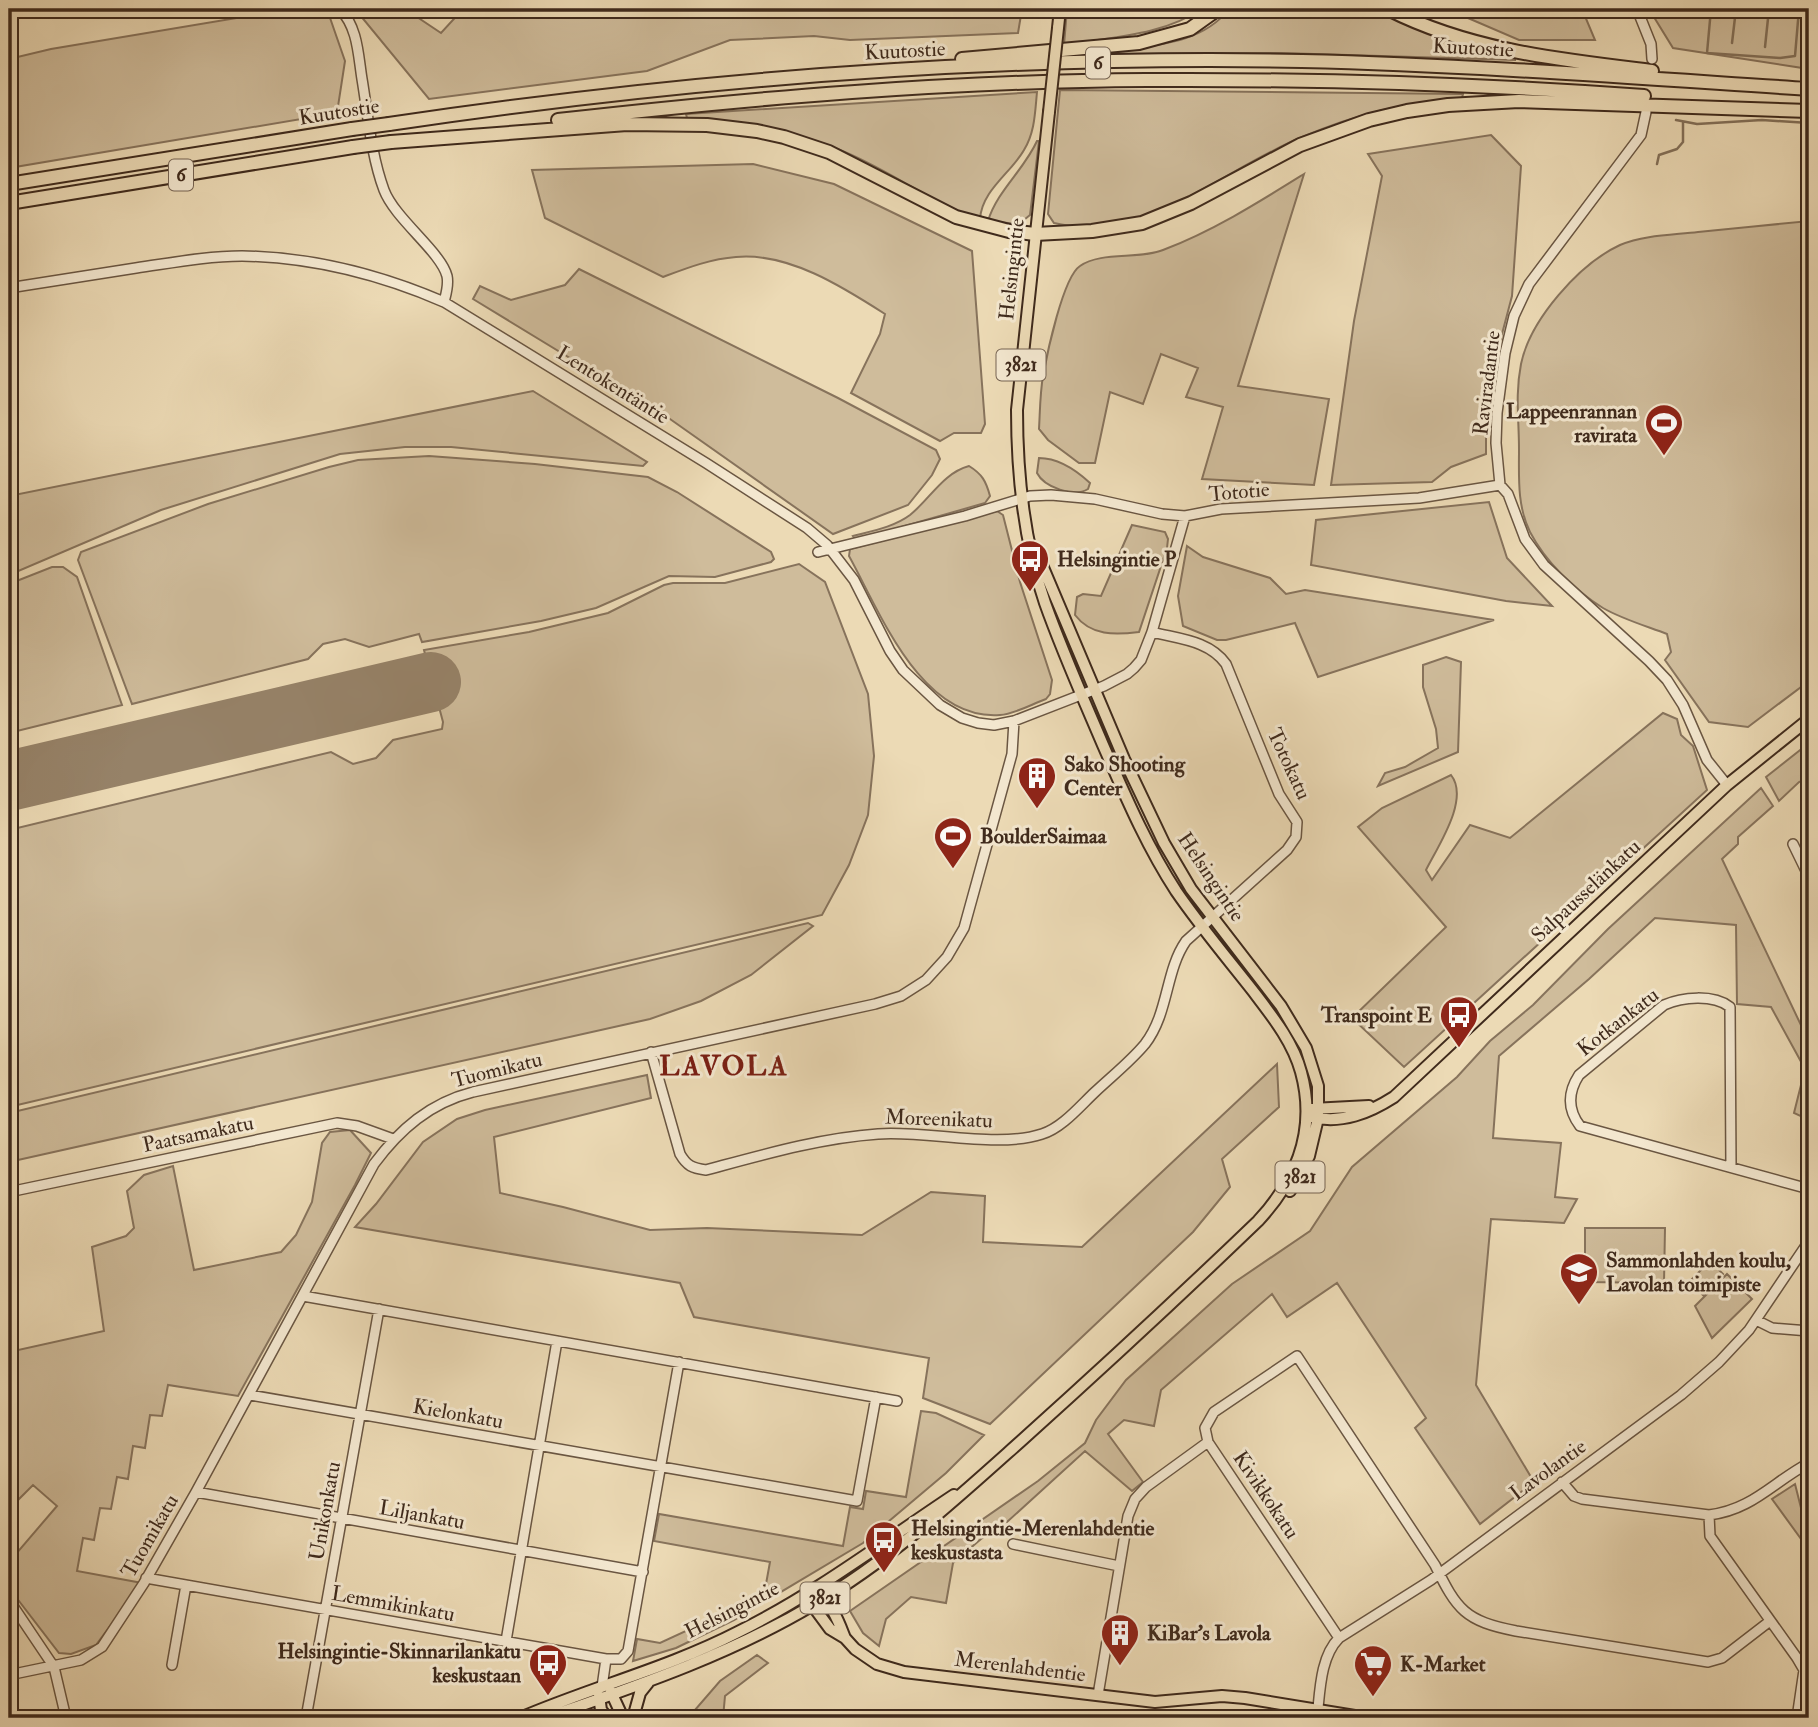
<svg xmlns="http://www.w3.org/2000/svg" width="1818" height="1727" font-family="'IM FELL Double Pica',serif">
	<rect width="100%" height="100%" fill="#ecdab5"/>
	<filter id="stains"><feTurbulence type="fractalNoise" baseFrequency=".00286" numOctaves="4"/><feColorMatrix values="0 0 0 0 .2 0 0 0 0 .09 0 0 0 0 .02 0 0 0 .5 -.17"/></filter>
	<radialGradient id="worn" r=".72"><stop offset=".6" stop-color="#630" stop-opacity="0"/><stop offset="1" stop-color="#630" stop-opacity=".3"/></radialGradient>
	<path fill="#cfbc9b" stroke="#87735c" stroke-width="2" d="M273,9H307L329,15L345,61L337,113L9,168V59L51,49L260,14Z
		M355,9H405L441,33L463,9H1022L1018,33L850,40L814,36L730,40L647,71L429,99Z
		M1067,9H1201C1163,36 1108,37 1064,45Z
		M1229,9H1377L1403,23L1457,44L1515,57V60L1281,53L1115,54V51C1154,45 1202,44 1229,9Z
		M1447,9H1582L1595,40H1519Z
		M1649,9H1809V69L1673,48Z
		M1060,90L1463,94L1462,98C1402,103 1359,113 1302,137C1226,168 1143,244 1054,223L1048,214Z
		M1037,92C1035,112 1035,132 1024,150C1011,173 982,190 980,219C931,203 888,169 840,150C790,130 740,120 687,118L686,114Z
		M1491,135L1521,166L1512,296L1497,353L1486,411V454L1451,467L1432,482L1331,485L1354,321L1382,176L1368,154Z
		M1037,141H1039L1030,215L1019,224L988,221C997,191 1024,170 1037,141Z
		M753,164L834,184L972,251L985,424L981,433H954L940,441L851,393L880,334L885,314C843,287 788,252 736,257C710,259 687,268 663,277L545,218L532,170Z
		M1304,174L1238,386L1329,399L1314,485L1202,479L1223,407L1186,397L1198,368L1161,354L1143,404L1110,392L1095,463H1079L1048,440L1039,429C1040,412 1040,393 1043,376C1047,354 1063,277 1080,266C1101,251 1139,260 1163,250C1213,231 1259,202 1304,174Z
		M1809,221V681L1748,727L1709,722L1665,660L1671,652L1667,634C1646,626 1622,619 1603,608C1575,591 1545,561 1530,532C1517,506 1519,477 1519,449C1519,419 1515,395 1521,364C1530,320 1579,264 1620,245C1644,235 1673,235 1698,232C1735,228 1772,225 1809,221Z
		M579,269L838,398L936,450L940,459L932,475L908,505L833,534L670,419L473,299L480,286L511,300L565,285Z
		M533,391L647,462L643,466L451,447H405L340,454L161,510L9,575V496Z
		M429,456L535,464L648,477L677,492L771,552L774,559L771,562L715,577L669,576L596,608L541,621L422,642L419,634L369,647L345,639L323,644L308,659L132,704L78,560L81,552L208,504L329,467L358,460Z
		M1039,458C1057,458 1076,470 1090,483L1088,489C1074,498 1044,487 1037,473Z
		M969,466C982,474 986,481 990,496L985,503L856,540L853,536C872,531 894,527 910,515C930,499 943,473 969,466Z
		M1489,502L1507,558L1552,606L1506,601L1311,565L1316,520Z
		M997,511L1003,515L1020,582L1052,680L1050,694L1046,699C1032,704 1015,714 1000,715C921,721 880,612 849,556L850,549Z
		M1132,525L1165,532L1168,539L1167,548L1139,632C1115,635 1091,636 1075,615L1077,597L1083,594L1101,596Z
		M1187,546L1203,557L1270,578L1286,594L1305,590L1494,620L1318,677L1295,623L1226,640H1217L1183,626L1178,596Z
		M799,564L825,582L868,694L874,756L868,815L849,865L822,915L9,1107V830L331,752L353,764L376,758L393,740L442,729L443,722L424,650L529,632L608,613L664,585L673,583H725Z
		M52,567H63L77,577L122,705L9,733V584Z
		M1446,657L1461,662L1458,752L1378,786L1385,773L1405,767L1438,748L1436,729L1423,687V665Z
		M1663,713L1677,719L1681,735L1693,746L1707,790L1404,1067L1352,1018L1446,927L1358,827L1382,808L1451,775C1470,799 1438,846 1426,870L1432,880L1470,825L1510,838Z
		M1809,743V778L1799,782L1779,801L1766,777Z
		M1761,788L1773,806L1738,837V844L1722,859L1809,1042V1120L1794,1113L1805,1069L1771,1007L1737,1004L1736,925L1655,918L1589,979L1499,1056L1493,1138L1561,1143L1555,1197L1577,1199L1564,1223L1491,1219L1476,1385L1534,1482L1480,1524L1415,1428L1426,1418L1337,1283L1287,1317L1272,1294L1161,1390L1154,1426L1124,1420L1108,1434L1143,1482L1132,1491L1085,1451L1007,1522L981,1539L953,1563L946,1603L911,1597L886,1619L879,1646L863,1633L850,1611L1038,1481L1085,1443L1096,1420L1126,1380L1232,1284L1310,1231L1352,1167L1457,1077L1490,1041L1533,1005L1608,929Z
		M808,923L813,926L751,975L701,1001L650,1019L9,1162V1113Z
		M1277,1064L1279,1107L1222,1159L1230,1187L1193,1232L990,1424L923,1398L929,1358L694,1317L680,1283L355,1227L376,1204L423,1142L457,1119L485,1110L647,1075L651,1098L494,1137L500,1193L563,1207L650,1230L707,1228L862,1235L931,1192L985,1196L983,1242L1082,1247Z
		M350,1130L371,1153L355,1185L238,1396L168,1385L162,1416L150,1415L145,1448L133,1446L128,1479L117,1477L111,1509L100,1508L94,1540L83,1538L77,1571L142,1583L96,1645L71,1654L59,1653L9,1588V1562L57,1506L33,1485L19,1499L9,1490V1352L104,1331L92,1247L126,1236L134,1228L127,1191L144,1175L173,1166L194,1270L281,1252L296,1235L312,1202L322,1143L330,1132Z
		M1585,1228H1665L1664,1283L1585,1282Z
		M1710,1261L1723,1274L1703,1295L1689,1282Z
		M1727,1274L1752,1299L1712,1338L1695,1306Z
		M921,1411L936,1413L984,1435L946,1473L863,1543L734,1620L676,1648L633,1661L637,1639L660,1643L764,1595L770,1562L654,1541L659,1514L843,1546L850,1507L863,1509L866,1491L906,1497Z
		M1795,1484L1805,1524L1809,1525V1550L1772,1499Z
		M757,1655L768,1663L725,1696L723,1718H688L720,1681Z"/>
	<g fill="none" stroke-linecap="round" stroke-linejoin="round">
		<path stroke="#837059" stroke-width="2.5" d="M1711,9L1707,53L1780,58L1795,56L1799,9
			M1732,43L1736,9
			M1765,47L1769,9
			M1676,120L1697,124L1762,120L1809,123
			M1657,164L1659,155L1677,149L1683,142V122"/>
		<path stroke="#968268" stroke-width="60" d="M9,781L431,682"/>
		<defs>
			<path id="minor" d="M340,9C358,28 358,54 362,79C368,115 371,155 384,190C395,219 441,252 447,276C449,285 446,294 444,302
				M1637,9L1651,44L1652,59
				M1646,112L1641,135L1529,284L1514,316L1505,353L1497,413L1496,443L1500,485L1508,494L1525,539L1544,565L1649,661L1667,680L1683,705L1707,760L1727,785
				M9,288C51,281 93,275 136,268C171,263 206,256 242,256C313,257 379,274 444,302L706,463L807,528L827,545L854,580L890,651L903,670L940,705L962,718L978,723L994,725L1014,721L1104,686L1127,674L1134,668L1141,660L1152,632L1185,516
				M818,552L965,516L1030,496L1051,495L1095,499L1162,514L1185,516L1221,509L1419,498L1500,485
				M1793,844L1809,877
				M651,1052L680,1154C687,1166 692,1168 706,1170C762,1155 820,1138 878,1134C926,1130 997,1149 1042,1134C1062,1128 1080,1106 1095,1092C1112,1076 1131,1061 1145,1044C1169,1013 1165,971 1186,941L1287,850L1296,837L1297,822L1279,794L1226,664C1209,640 1178,639 1152,632
				M1731,1167L1730,1007C1713,994 1682,997 1664,1005L1579,1075C1568,1092 1567,1109 1580,1126L1809,1189
				M9,1192L337,1123L357,1126L393,1139
				M303,1296L897,1401
				M1756,1320L1772,1328L1809,1331
				M250,1395L857,1501L876,1397
				M1208,1442L1205,1428L1214,1412L1297,1356L1435,1565C1457,1610 1465,1621 1516,1631L1708,1662L1722,1658L1770,1621
				M1562,1482L1574,1496L1582,1499L1709,1515L1710,1536L1797,1658L1804,1670L1797,1718
				M196,1492L643,1572
				M1709,1515C1752,1510 1773,1482 1809,1463
				M1013,1544L1119,1566
				M146,1578L606,1659H621L628,1651L679,1362
				M9,1600L54,1667L66,1718
				M506,1641L557,1341
				M172,1665L186,1585
				M9,1675L81,1660L102,1647L144,1583L196,1492L374,1164C400,1129 430,1103 473,1092L875,1004L901,996L926,980L947,957L964,928L1012,754L1014,721
				M602,1687L606,1659
				M1098,1695L1128,1516L1135,1499L1146,1487L1208,1442L1339,1638
				M306,1718L379,1309
				M1317,1718C1320,1692 1320,1657 1339,1638L1431,1580L1681,1395L1719,1362L1749,1330L1809,1241"/>
			<path id="major" d="M1058,28L1060,9
				M1039,558L1124,759L1164,843L1191,889L1281,1006L1306,1048L1318,1086V1118L1309,1156L1290,1191
				M1312,1109L1369,1106
				M1312,1117C1342,1124 1369,1113 1394,1097L1727,785L1809,719
				M809,1591L813,1606L830,1629L845,1638L855,1649L877,1664L904,1672L1155,1702L1222,1696L1245,1698L1367,1718
				M818,1595C832,1603 839,1623 845,1638
				M611,1692L623,1718
				M599,1696L601,1710L608,1718
				M520,1718C592,1687 668,1668 738,1632C815,1594 883,1542 954,1495
				M545,1718C637,1686 729,1655 813,1605C890,1560 955,1500 1021,1441C1101,1369 1180,1296 1258,1221C1297,1179 1317,1130 1301,1072C1293,1042 1272,1016 1253,991C1227,958 1200,926 1176,891C1146,845 1125,795 1103,745C1083,698 1062,651 1045,603C1024,542 1017,474 1017,410L1049,112
				M561,1718L571,1716L585,1718
				M633,1718L640,1693L648,1683"/>
			<path id="highway" d="M1388,9C1471,51 1561,60 1652,71
				M962,59L1139,43L1190,29L1218,9
				M558,120C753,98 950,81 1147,80C1313,79 1479,84 1644,96
				M389,124C691,79 997,55 1302,61C1471,65 1640,78 1809,89
				M391,142L627,124L707,125L757,131L784,137L829,152L956,217L1009,231L1035,234L1092,231L1142,223L1191,203L1300,145L1369,120L1407,111L1448,105L1519,101L1809,111
				M9,184L352,129
				M9,203L353,147"/>
		</defs>
		<use href="#minor" stroke="#6a5642" stroke-width="12"/>
		<use href="#major" stroke="#3f2a1c" stroke-width="14"/>
		<use href="#highway" stroke="#3f2a1c" stroke-width="16"/>
		<use href="#minor" stroke="#f3e7cf" stroke-width="9"/>
		<use href="#major" stroke="#ecdab5" stroke-width="10"/>
		<use href="#highway" stroke="#ecdab5" stroke-width="12"/>
		<defs>
			<path id="major-bridge" d="M1049,112L1058,28"/>
			<path id="highway-bridge" d="M352,129L389,124
				M353,147L391,142"/>
		</defs>
		<use href="#major-bridge" stroke="#3f2a1c" stroke-width="14" stroke-linecap="butt"/>
		<use href="#highway-bridge" stroke="#3f2a1c" stroke-width="16" stroke-linecap="butt"/>
		<use href="#major-bridge" stroke="#ecdab5" stroke-width="10"/>
		<use href="#highway-bridge" stroke="#ecdab5" stroke-width="12"/>
	</g>
	<defs>
		<symbol id="stadium-pin" viewBox="-11 -11 22 30"><path d="M0 17L-7.5 6A9.5 9.5 0 1 1 7.5 6Z" fill="#8f2418" stroke="#f3e7cf"/><path d="M0-5a6.5 5 0 1 0 0 10a6.5 5 0 1 0 0-10ZM-3.5-1.8h7v3.6h-7Z" fill="#fff"/></symbol>
		<symbol id="bus-pin" viewBox="-11 -11 22 30"><path d="M0 17L-7.5 6A9.5 9.5 0 1 1 7.5 6Z" fill="#8f2418" stroke="#f3e7cf"/><path d="M-5-6H5V4H4V6H2V4H-2V6H-4V4H-5ZM-3.5-4V0h7V-4ZM-3.5 1.2v1.5H-2V1.2ZM2 1.2v1.5H3.5V1.2Z" fill="#fff"/></symbol>
		<symbol id="building-pin" viewBox="-11 -11 22 30"><path d="M0 17L-7.5 6A9.5 9.5 0 1 1 7.5 6Z" fill="#8f2418" stroke="#f3e7cf"/><path d="M-4-6H4V6H1V3H-1V6H-4ZM-2.5-4.3h1.7v1.8h-1.7ZM.8-4.3h1.7v1.8H.8ZM-2.5-1h1.7V.8h-1.7ZM.8-1h1.7V.8H.8Z" fill="#fff"/></symbol>
		<symbol id="school-pin" viewBox="-11 -11 22 30"><path d="M0 17L-7.5 6A9.5 9.5 0 1 1 7.5 6Z" fill="#8f2418" stroke="#f3e7cf"/><path d="M0-5L7-2L0 1L-7-2ZM-4 1L0 2.5L4 1V4Q0 6-4 4Z" fill="#fff"/></symbol>
		<symbol id="supermarket-pin" viewBox="-11 -11 22 30"><path d="M0 17L-7.5 6A9.5 9.5 0 1 1 7.5 6Z" fill="#8f2418" stroke="#f3e7cf"/><path d="M-6-5.5h2.5l.6 2H6L4.5 2H-2.5L-4.4-4H-6ZM-1.5 3.2a1.3 1.3 0 1 0 .1 0ZM3 3.2a1.3 1.3 0 1 0 .1 0Z" fill="#fff"/></symbol>
	</defs>
	<g fill-rule="evenodd">
		<use href="#stadium-pin" x="1642" y="401" width="44" height="60"/>
		<use href="#bus-pin" x="1008" y="537" width="44" height="60"/>
		<use href="#building-pin" x="1015" y="754" width="44" height="60"/>
		<use href="#stadium-pin" x="931" y="814" width="44" height="60"/>
		<use href="#bus-pin" x="1437" y="993" width="44" height="60"/>
		<use href="#school-pin" x="1557" y="1250" width="44" height="60"/>
		<use href="#bus-pin" x="862" y="1518" width="44" height="60"/>
		<use href="#building-pin" x="1098" y="1611" width="44" height="60"/>
		<use href="#bus-pin" x="526" y="1641" width="44" height="60"/>
		<use href="#supermarket-pin" x="1351" y="1642" width="44" height="60"/>
	</g>
	<g text-anchor="middle" dominant-baseline="central" stroke-width="6" stroke-linejoin="round" paint-order="stroke">
		<g fill="#f3e7cf" stroke="#756352" stroke-width="2">
			<rect x="1086" y="47.5" width="24" height="31" rx="5"/>
			<rect x="169" y="159.5" width="24" height="31" rx="5"/>
			<rect x="996.5" y="349.5" width="49" height="31" rx="5"/>
			<rect x="1275.5" y="1161.5" width="49" height="31" rx="5"/>
			<rect x="800.5" y="1582.5" width="49" height="31" rx="5"/>
		</g>
		<g font-size="19" font-weight="bold" fill="#3f2a1c">
			<text x="1098" y="63">6</text>
			<text x="181" y="175">6</text>
			<text x="1021" y="365">3821</text>
			<text x="1300" y="1177">3821</text>
			<text x="825" y="1598">3821</text>
		</g>
		<g font-size="21" fill="#3f2a1c" stroke="#f3e7cf">
			<text transform="translate(1473 48) rotate(3)">Kuutostie</text>
			<text transform="translate(905 51) rotate(-3)">Kuutostie</text>
			<text transform="translate(339 112) rotate(-9)">Kuutostie</text>
			<text transform="translate(1012 269) rotate(-84)">Helsingintie</text>
			<text transform="translate(1487 383) rotate(-83)">Raviradantie</text>
			<text transform="translate(613 385) rotate(32)">Lentokentäntie</text>
			<text transform="translate(1239 492) rotate(-5)">Tototie</text>
			<text transform="translate(1289 764) rotate(65)">Totokatu</text>
			<text transform="translate(1211 877) rotate(56)">Helsingintie</text>
			<text transform="translate(1586 891) rotate(-43)">Salpausselänkatu</text>
			<text transform="translate(1618 1022) rotate(-38)">Kotkankatu</text>
			<text transform="translate(497 1070) rotate(-14)">Tuomikatu</text>
			<text transform="translate(939 1119) rotate(2)">Moreenikatu</text>
			<text transform="translate(198 1134) rotate(-12)">Paatsamakatu</text>
			<text transform="translate(458 1414) rotate(10)">Kielonkatu</text>
			<text transform="translate(1548 1470) rotate(-36)">Lavolantie</text>
			<text transform="translate(1266 1495) rotate(56)">Kivikkokatu</text>
			<text transform="translate(325 1511) rotate(-80)">Unikonkatu</text>
			<text transform="translate(422 1515) rotate(10)">Liljankatu</text>
			<text transform="translate(150 1536) rotate(-60)">Tuomikatu</text>
			<text transform="translate(393 1604) rotate(10)">Lemmikinkatu</text>
			<text transform="translate(732 1610) rotate(-27)">Helsingintie</text>
			<text transform="translate(1020 1667) rotate(7)">Merenlahdentie</text>
		</g>
		<g font-size="21" font-weight="bold" fill="#3f2a1c" stroke="#f3e7cf" text-anchor="start">
			<text x="1637" y="411" text-anchor="end">Lappeenrannan<tspan x="1637" dy="24">ravirata</tspan></text>
			<text x="1057" y="559">Helsingintie P</text>
			<text x="1064" y="764">Sako Shooting<tspan x="1064" dy="24">Center</tspan></text>
			<text x="980" y="836">BoulderSaimaa</text>
			<text x="1432" y="1015" text-anchor="end">Transpoint E</text>
			<text x="1606" y="1260">Sammonlahden koulu,<tspan x="1606" dy="24">Lavolan toimipiste</tspan></text>
			<text x="911" y="1528">Helsingintie-Merenlahdentie<tspan x="911" dy="24">keskustasta</tspan></text>
			<text x="1147" y="1633">KiBar's Lavola</text>
			<text x="521" y="1651" text-anchor="end">Helsingintie-Skinnarilankatu<tspan x="521" dy="24">keskustaan</tspan></text>
			<text x="1400" y="1664">K-Market</text>
		</g>
		<g font-size="28" font-weight="bold" letter-spacing="2" fill="#7a1f14" stroke="#f3e7cf">
			<text x="724" y="1066">LAVOLA</text>
		</g>
	</g>
	<rect width="1818" height="1727" fill="none" stroke="#ecdab5" stroke-width="35"/>
	<rect x="10" y="10" width="1797" height="1706" fill="none" stroke="#3f2a1c" stroke-width="3.5"/>
	<rect x="18" y="18" width="1783" height="1692" fill="none" stroke="#3f2a1c" stroke-width="2"/>
	<rect width="100%" height="100%" filter="url(#stains)"/>
	<rect width="100%" height="100%" fill="url(#worn)"/>
</svg>
